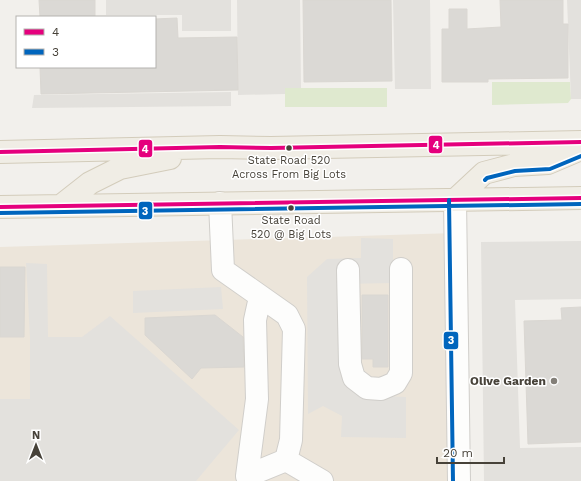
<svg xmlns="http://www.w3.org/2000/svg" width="581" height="481" font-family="'Work Sans',sans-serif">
	<rect width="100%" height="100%" fill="#f2f0ec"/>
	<path fill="#ece5da" d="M455,233L456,481H0V247Z"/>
	<path fill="#dfe9cf" d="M492,82H570L571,99L568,103L492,105Z
		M285,88H387V107H285Z"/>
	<path fill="#e3e1dd" d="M106,0H231V31H182V15H106Z
		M237,0H300L301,88H285V94L238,95Z
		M393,0H430L431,89H395Z
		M567,0H581V99H571Z
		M231,92V106L32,108L34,95Z
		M361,238L393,239V283L342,284L346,381L381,396L406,397V438L341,437L342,416L323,406L308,414L307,277L327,259L361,258Z
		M581,241V299L515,300L520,448L581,447V481H484L481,242Z
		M26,263L47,264L48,337H82L110,316L239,430L196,481H0V399H30V338Z
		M221,287L223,309L133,313V291Z"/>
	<path fill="#dbd9d5" stroke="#dad7d2" d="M39,0H95V17H40Z
		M303,0H391L392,81L304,82Z
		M500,0H563V24H568V78L488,79V82H442V29H449V9H467V29L501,27Z
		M177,18L178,38L237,37L238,90L41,94L40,67H155V19Z
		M0,267H25L24,337H0Z
		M362,295H388V367H373V359H362Z
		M581,307V442L528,444L524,321L562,320L561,308Z
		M215,315L243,337L244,367L201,368L192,379L145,335V318Z"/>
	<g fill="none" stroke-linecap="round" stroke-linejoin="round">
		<defs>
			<path id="minor" d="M455,200L459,481
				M220,203L223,270L287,315L294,329L291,440L286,460
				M348,270L350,364L354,378L367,388L381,389L395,383L401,373V269
				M286,460L322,481
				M247,476L257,399L255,320L260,297
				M247,476L286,460"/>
			<path id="major" d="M0,152L220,147L271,148L581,142
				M455,200L484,173L514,165L548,163L581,149
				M62,205L90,183L120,168L170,158
				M0,207L581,198"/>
		</defs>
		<use href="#minor" stroke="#d0ceca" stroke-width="24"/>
		<use href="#major" stroke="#d3ccbb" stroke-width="24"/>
		<use href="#minor" stroke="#fdfdfc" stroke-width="22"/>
		<use href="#major" stroke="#f0ede5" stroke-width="22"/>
		<defs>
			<path id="bus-1" d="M0,152L220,147L271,148L581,142
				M0,207L581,198"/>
			<path id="bus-2" d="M485,180L487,178L515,171L550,169L581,156
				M449,200L453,481
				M0,213L581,204"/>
		</defs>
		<use href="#bus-1" stroke="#fff" stroke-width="7"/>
		<use href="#bus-2" stroke="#fff" stroke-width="7"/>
		<use href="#bus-1" stroke="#e5007d" stroke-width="4"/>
		<use href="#bus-2" stroke="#0065bd" stroke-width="4"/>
	</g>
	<g fill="#474239" stroke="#fff" stroke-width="1.5">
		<circle cx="289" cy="148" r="3.5"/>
		<circle cx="291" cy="208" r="3.5"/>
	</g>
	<circle fill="#837f78" stroke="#fff" stroke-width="1.5" cx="554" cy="381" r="4"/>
	<g text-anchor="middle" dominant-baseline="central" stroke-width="3" stroke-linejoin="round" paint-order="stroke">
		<g font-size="11" fill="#474239" stroke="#fff">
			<text x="289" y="160">State Road 520<tspan x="289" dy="14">Across From Big Lots</tspan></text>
			<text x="291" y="220">State Road<tspan x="291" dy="14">520 @ Big Lots</tspan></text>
		</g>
		<g font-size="12" font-weight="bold" fill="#474239" stroke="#fff" text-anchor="end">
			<text x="546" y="381">Olive Garden</text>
		</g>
	</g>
	<g stroke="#fff" stroke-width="1.5">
		<rect x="428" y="135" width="15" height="19" rx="4" fill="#e5007d"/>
		<rect x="138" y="139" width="15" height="19" rx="4" fill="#e5007d"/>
		<rect x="138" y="201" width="15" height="19" rx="4" fill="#0065bd"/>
		<rect x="443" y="331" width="16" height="19" rx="4" fill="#0065bd"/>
	</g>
	<g font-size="11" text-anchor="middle" font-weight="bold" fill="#fff">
		<text x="436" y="149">4</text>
		<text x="145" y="153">4</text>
		<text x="145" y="215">3</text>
		<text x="451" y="344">3</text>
	</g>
	<rect x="16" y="16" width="140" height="52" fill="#ffffff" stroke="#b5b3b0"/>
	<rect x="24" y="29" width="20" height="6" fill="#e5007d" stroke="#b5b3b0"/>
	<text x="52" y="36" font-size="12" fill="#474239">4</text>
	<rect x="24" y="49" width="20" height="6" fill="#0065bd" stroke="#b5b3b0"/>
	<text x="52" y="56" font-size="12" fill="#474239">3</text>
	<g transform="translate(36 445)" stroke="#ffffff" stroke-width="3" paint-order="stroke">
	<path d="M0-3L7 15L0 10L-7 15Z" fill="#474239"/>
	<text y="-6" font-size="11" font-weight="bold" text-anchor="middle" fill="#474239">N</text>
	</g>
	<path d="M437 457v6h67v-6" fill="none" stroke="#474239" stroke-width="2"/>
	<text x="443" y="457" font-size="12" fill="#474239" stroke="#ffffff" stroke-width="3" paint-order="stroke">20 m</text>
</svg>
